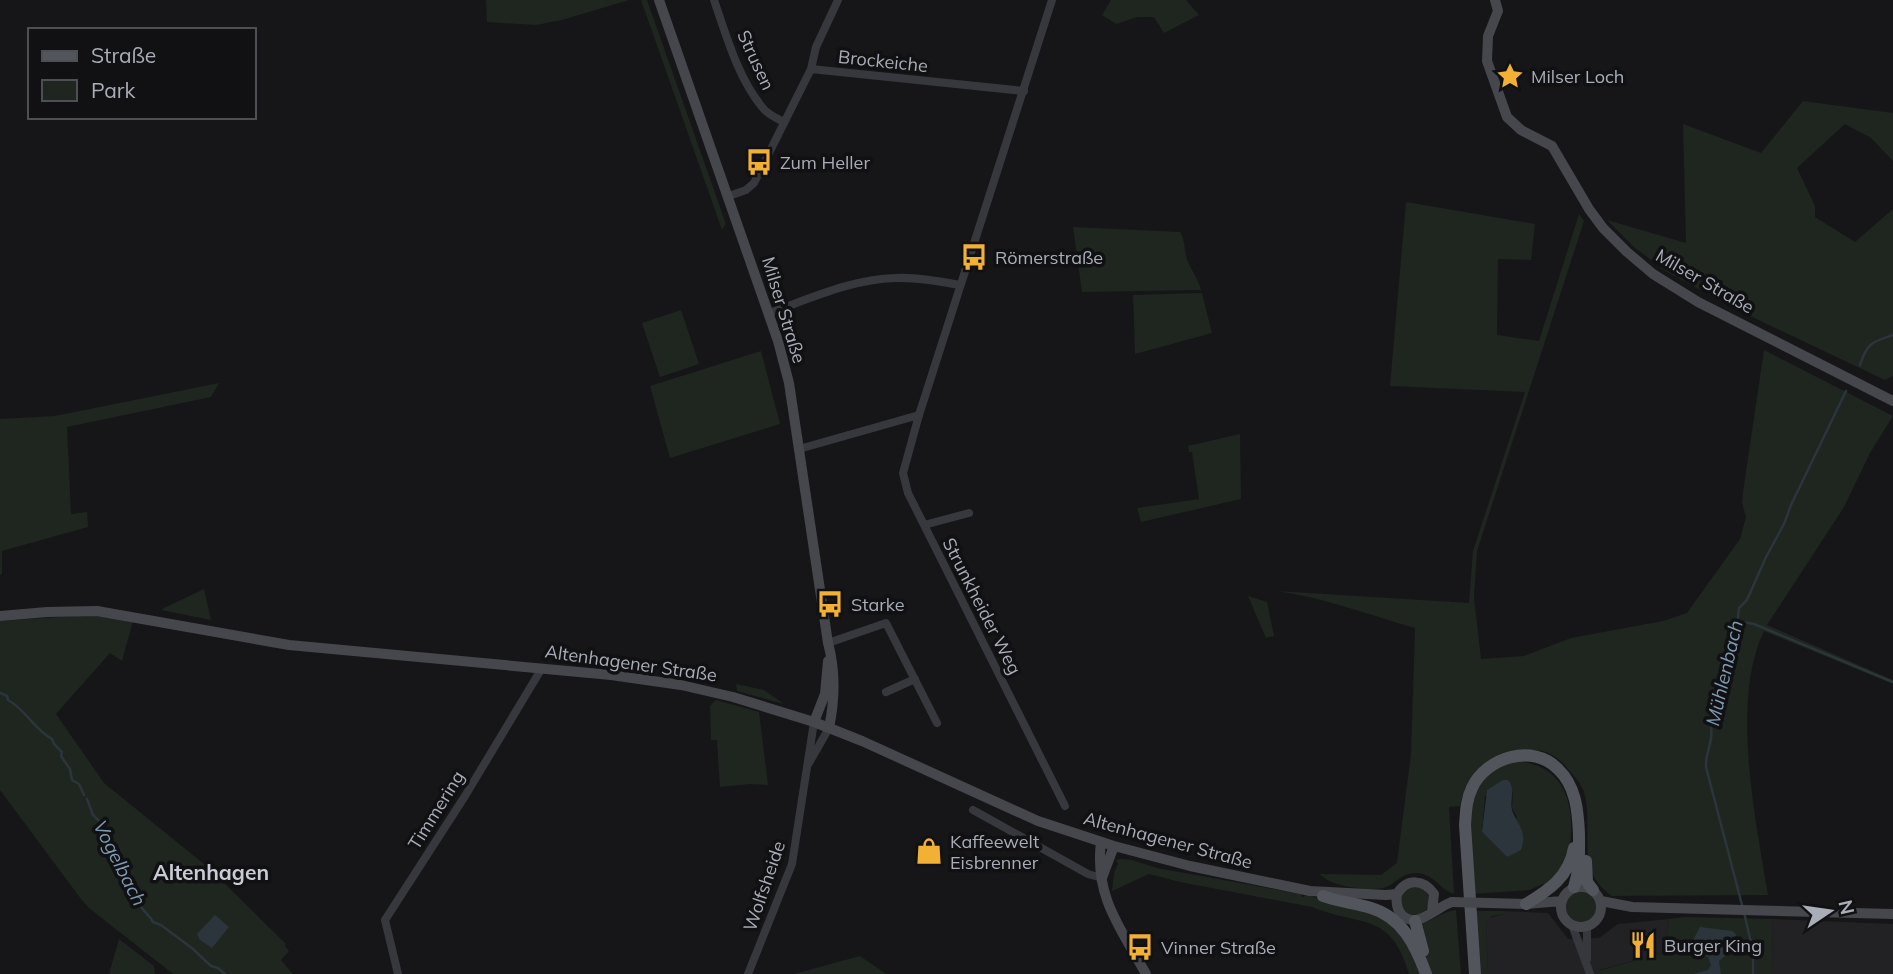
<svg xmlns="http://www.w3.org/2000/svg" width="1893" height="974" font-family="Mulish,sans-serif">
	<rect width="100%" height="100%" fill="#161618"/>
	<path fill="#222225" d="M1504,911L1548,913L1568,939L1599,938L1618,924L1669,919L1665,952L1599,970V974H1488L1486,923L1489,918L1504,914Z
		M1772,919L1893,924V974H1773Z"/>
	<path fill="#1e261f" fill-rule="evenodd" d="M486,0H629L562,20L536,25L487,22Z
		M641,0H647L726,224L722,230Z
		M1111,0H1186L1199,15L1164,33L1154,17H1137L1116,24L1102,15Z
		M1803,101L1893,113V161L1871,138L1845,124L1797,168L1815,206V217L1855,242L1893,209V376L1885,380L1748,315L1667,272L1634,247L1607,220L1686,243L1683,124L1761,153Z
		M1406,202L1535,224L1531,260L1498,259L1497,335L1539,341L1579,214L1584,221L1477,551L1474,597L1481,659L1524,656L1571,638L1663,621L1687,613L1740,539L1746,517L1742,503L1743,492L1764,350L1893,416L1870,453L1844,507L1767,625L1893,680V684L1764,631C1730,701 1756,821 1768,895L1612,896C1602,889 1593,879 1590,867C1584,845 1591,816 1584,792C1581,784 1575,777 1569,770C1551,748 1534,746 1508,755C1499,758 1491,760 1483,765C1471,775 1462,791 1460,806L1449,807L1454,894C1439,889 1434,874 1417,873C1401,872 1396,885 1383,888C1366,891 1331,887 1320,874L1381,875L1397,863L1411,754L1415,628C1369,615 1323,597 1276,591L1469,603L1473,551L1525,392L1390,386Z
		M1073,227L1180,232C1185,240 1184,247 1186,256C1189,268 1198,277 1201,290L1082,292Z
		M1202,293L1212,333L1135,354L1133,295Z
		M681,310L699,364L660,377L642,323Z
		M761,351L780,424L670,458L650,386Z
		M219,383L211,397L67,427L71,514L87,512L88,527L2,551V574L0,575V419L55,416Z
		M1240,434L1241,499L1141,522L1137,508L1199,499L1192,452H1189L1188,446Z
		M204,589L211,620L161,610L164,608Z
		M1248,596L1267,602L1274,636L1266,638Z
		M89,615L133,621L122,661L110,653L56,714L104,783L209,868L286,944L285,946L289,951L281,960L293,974H173L89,908L81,899L0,790V621Z
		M736,684L764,690L784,704L737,691Z
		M716,700L759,712L768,785L750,784L720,787L717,740H711L710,706Z
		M1517,761C1559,765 1573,795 1571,834C1570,845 1570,857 1564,866C1560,873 1551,880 1545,886L1543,884L1529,890L1472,894L1467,833L1471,798L1491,770ZM1513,792L1512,808L1517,817L1507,857L1482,832L1485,796Z
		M1121,859L1132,860L1157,868L1301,894L1302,897L1307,895L1339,905L1376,913L1404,933L1421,974H1409C1391,911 1361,927 1312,907L1180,882L1149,874L1112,891L1114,873L1118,864L1116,860Z
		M1401 901a14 14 0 1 1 28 0a14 14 0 1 1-28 0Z
		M1566 907a15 15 0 1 1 30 0a15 15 0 1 1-30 0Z
		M1456,910L1461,974H1430L1419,924C1433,921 1441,912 1456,910Z
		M1473,911H1504V914L1492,916L1486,923L1488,974H1477Z
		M1684,917L1772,919L1773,974H1599L1598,971L1665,952L1669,919Z
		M119,939L154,966L155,974H109Z
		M860,956L886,974H794Z"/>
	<path fill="#2c353c" d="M1503,780H1508C1517,790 1508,801 1513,813C1520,827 1527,834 1521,850L1507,857L1482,832L1487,790Z
		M215,915L229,927L212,948L200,940L197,934Z
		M1700,927L1732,931L1736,934C1736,946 1728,954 1719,961L1721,974H1693L1708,970L1711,965L1708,957L1691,951L1694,938Z"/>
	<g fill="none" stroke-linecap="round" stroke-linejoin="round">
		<path stroke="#2c353c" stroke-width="2.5" d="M1860,365C1867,343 1872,342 1893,335
			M1737,621L1754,624L1893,682
			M0,693L7,696L8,700C25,709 34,729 52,739L54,744L62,752L61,756L70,769L72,780L79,784L84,795
			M87,799L93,815L101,823L103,835L108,839L111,849L119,861L122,872L128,876V882C138,889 136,900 142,908C145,913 150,916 153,922L161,925L193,949L211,966L218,968L225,974
			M1742,905L1706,767C1705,751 1714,742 1711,727L1736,634L1739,608L1747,600L1766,557L1784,524L1791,505L1846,391
			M1744,912L1753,952V974"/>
		<path stroke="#37383d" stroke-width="8" d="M714,0C726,35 738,78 762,107C767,114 776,118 784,122
			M1052,0L919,415L903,473L908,493L1065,806
			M811,69L1024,91
			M729,196L746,190L754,183L811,69L816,47L838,0
			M769,313C809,299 852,279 895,278C917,277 939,281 960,285
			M799,449L919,415
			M924,525L969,513
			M828,643L886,623L937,723
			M886,692L915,679
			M809,763L829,728
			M973,810L1088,874L1102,878
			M1572,925L1590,974
			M1587,926V959
			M398,974L385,920L465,796L542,668
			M748,974L792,864L814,722"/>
		<path stroke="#45474d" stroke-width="10" d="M659,0L778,341L789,383L828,643C836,672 835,699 829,728
			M1495,0L1498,11L1488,36L1487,61L1507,117L1521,130L1552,146L1589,209L1603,228L1627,252L1653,274L1698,302L1893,401
			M0,616L47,612L97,611L289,645L611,675L681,685L733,697L814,722L862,741L1038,821L1114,846L1190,866L1310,891L1386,895L1397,894
			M814,722L825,694L828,661
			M1101,842C1094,896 1121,929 1146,974
			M1102,878L1114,846
			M1561 907a20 20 0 1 1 40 0a20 20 0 1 1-40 0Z
			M1601,901L1632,907L1893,914
			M1489,903L1526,904L1562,901
			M1432,911L1434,894C1424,879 1407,878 1397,894C1396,901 1396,909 1402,915C1417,930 1436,907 1452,902"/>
		<path stroke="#53555c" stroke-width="12" d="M1586,861L1587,882L1593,890
			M1323,896C1339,902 1355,903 1371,908C1402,917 1416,946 1426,974
			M1526,904C1549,890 1569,877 1574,848
			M1415,921L1423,951
			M1475,974L1465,825C1466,812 1466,800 1472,788C1486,757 1533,743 1558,769C1576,786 1578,811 1579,834C1579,853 1580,870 1574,887"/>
		<path stroke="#45474d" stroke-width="10" d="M1452,902L1489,903"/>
	</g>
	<defs>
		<symbol id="sight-bare" viewBox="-9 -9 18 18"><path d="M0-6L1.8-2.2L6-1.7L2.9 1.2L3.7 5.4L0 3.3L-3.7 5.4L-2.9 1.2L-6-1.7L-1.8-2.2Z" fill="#f2b134" stroke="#111113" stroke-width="2.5" paint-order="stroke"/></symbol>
		<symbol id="bus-bare" viewBox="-9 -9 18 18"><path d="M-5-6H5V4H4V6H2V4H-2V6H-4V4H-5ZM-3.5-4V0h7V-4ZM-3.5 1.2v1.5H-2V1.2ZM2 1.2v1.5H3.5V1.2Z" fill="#f2b134" stroke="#111113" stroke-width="2.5" paint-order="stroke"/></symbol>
		<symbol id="shop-bare" viewBox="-9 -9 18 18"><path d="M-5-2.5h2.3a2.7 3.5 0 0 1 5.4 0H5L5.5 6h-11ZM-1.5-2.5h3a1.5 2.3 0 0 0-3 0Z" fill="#f2b134" stroke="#111113" stroke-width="2.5" paint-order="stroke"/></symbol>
		<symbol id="restaurant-bare" viewBox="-9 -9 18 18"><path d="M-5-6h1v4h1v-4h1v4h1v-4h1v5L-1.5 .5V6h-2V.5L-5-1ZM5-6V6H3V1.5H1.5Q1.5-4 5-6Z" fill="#f2b134" stroke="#111113" stroke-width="2.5" paint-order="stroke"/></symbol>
	</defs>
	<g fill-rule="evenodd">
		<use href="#sight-bare" x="1491" y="57" width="38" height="38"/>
		<use href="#bus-bare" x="740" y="143" width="38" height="38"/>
		<use href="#bus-bare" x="955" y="238" width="38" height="38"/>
		<use href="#bus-bare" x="811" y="585" width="38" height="38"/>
		<use href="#shop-bare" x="910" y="832" width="38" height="38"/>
		<use href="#restaurant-bare" x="1624" y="926" width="38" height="38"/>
		<use href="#bus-bare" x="1121" y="928" width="38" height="38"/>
	</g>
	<g text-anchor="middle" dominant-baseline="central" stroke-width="7" stroke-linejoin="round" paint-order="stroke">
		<g font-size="18" fill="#a8adb8" stroke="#111113">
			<text transform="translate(756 60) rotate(65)">Strusen</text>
			<text transform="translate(883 61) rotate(6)">Brockeiche</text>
			<text transform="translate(1705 281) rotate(30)">Milser Straße</text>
			<text transform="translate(784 310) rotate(73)">Milser Straße</text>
			<text transform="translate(982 606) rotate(63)">Strunkheider Weg</text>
			<text transform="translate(631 663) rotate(8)">Altenhagener Straße</text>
			<text transform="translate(436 810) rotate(-58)">Timmering</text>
			<text transform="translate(1168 840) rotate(15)">Altenhagener Straße</text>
			<text transform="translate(764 886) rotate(-71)">Wolfsheide</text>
		</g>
		<g font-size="18" fill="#a8adb8" stroke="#111113" text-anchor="start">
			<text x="1531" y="76">Milser Loch</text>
			<text x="780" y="162">Zum Heller</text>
			<text x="995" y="257">Römerstraße</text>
			<text x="851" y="604">Starke</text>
			<text x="950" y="841">Kaffeewelt<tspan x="950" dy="21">Eisbrenner</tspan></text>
			<text x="1664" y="945">Burger King</text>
			<text x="1161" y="947">Vinner Straße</text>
		</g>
		<g font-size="19" font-style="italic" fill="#7f9bb3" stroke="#111113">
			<text transform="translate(1724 673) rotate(-77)">Mühlenbach</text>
			<text transform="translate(120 863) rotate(63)">Vogelbach</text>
		</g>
		<g font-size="21" font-weight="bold" fill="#c9ccd4" stroke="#111113">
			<text x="211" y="872">Altenhagen</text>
		</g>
	</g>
	<rect x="28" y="28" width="228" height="91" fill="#111113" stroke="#4d4f55" stroke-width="2"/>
	<rect x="42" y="51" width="35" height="10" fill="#53555c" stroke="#4d4f55" stroke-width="2"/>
	<text x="91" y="63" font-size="21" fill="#a8adb8">Straße</text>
	<rect x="42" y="80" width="35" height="21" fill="#1e261f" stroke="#4d4f55" stroke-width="2"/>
	<text x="91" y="98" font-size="21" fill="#a8adb8">Park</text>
	<g transform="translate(1830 911) rotate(77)" stroke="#111113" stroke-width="5" paint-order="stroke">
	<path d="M0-5L12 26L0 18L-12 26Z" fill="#a8adb8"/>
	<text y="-10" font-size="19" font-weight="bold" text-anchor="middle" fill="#a8adb8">N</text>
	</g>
</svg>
